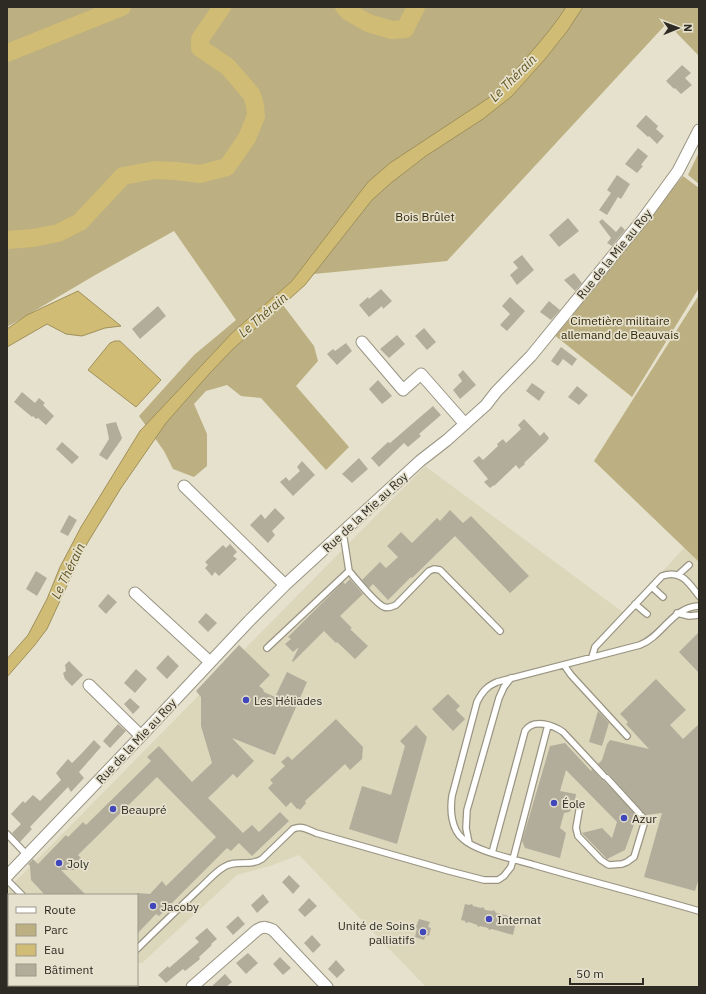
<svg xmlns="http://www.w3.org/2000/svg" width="706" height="994" font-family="'IBM Plex Sans',sans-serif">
	<rect width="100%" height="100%" fill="#e6e1cd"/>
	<path fill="#dcd6bb" d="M425,466L624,613L684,548L699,562V987H426L299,855L270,866L237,875L142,963H137V895H9V985H105L102,987H7V890Z"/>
	<path fill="#bcaf81" d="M7,7H699V56L667,23L447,261L314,274L283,305L314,346L318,361L296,386L349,447L326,470L261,398L241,396L227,385L206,391L194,404L207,434V466L194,477L173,469L164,451L139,416L194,355L236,320L174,231L97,274L7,327Z
		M699,152V184L688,175Z
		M683,176L699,188V288L632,397L553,334Z
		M699,295V562L594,461Z"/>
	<path fill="#d0bc74" stroke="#9f905c" d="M566,7H583L568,30L546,58L512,96L483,119L426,156L391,183L372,200L305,285L277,310L260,324L232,350L210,373L166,423L121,488L88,542L81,555L47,629L34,646L7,677V659L28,635L47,599L60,567L81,527L140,431L233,332L292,281L321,243L368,182L390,163L490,97C505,83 518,67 532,51C544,37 556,23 566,7Z
		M78,291L121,326L105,328L82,336L66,334L47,324L7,347V329L27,315Z
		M115,341H120L161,380L136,407L88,370L110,343Z"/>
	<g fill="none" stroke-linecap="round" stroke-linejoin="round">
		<path stroke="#d0bc74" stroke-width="18" d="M344,7L349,12L368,23L392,30L405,29L416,7
			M7,53L122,7
			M7,240L33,238L58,233L80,222L123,176L155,170L176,171L200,174L227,167L247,138L256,116L255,106L252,95L228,67L215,58L200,48V39L222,7"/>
	</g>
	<path fill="#b2ad9b" d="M682,65L691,73L685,78L692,85L681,94L675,88L674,89L666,81Z
		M646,115L658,126L656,129L664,136L657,144L649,136L648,137L636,126Z
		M638,148L648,156L641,165L643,166L637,173L625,164Z
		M617,175L630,184L621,199L618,197L607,215L599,210L611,193L607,190Z
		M568,218L579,231L559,247L549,235Z
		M602,219L616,232L621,226L625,230L612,246L607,243L611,238L599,222Z
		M522,255L534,270L517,285L510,275L518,268L513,262Z
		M574,273L582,283L575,291L564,280Z
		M381,289L392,301L383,309L382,306L369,317L359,305L368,297L369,299Z
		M510,297L525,311L507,331L500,325L510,314L502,306Z
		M549,301L560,310L551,320L540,312Z
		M158,306L166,316L140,339L132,329Z
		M424,328L436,342L427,350L415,336Z
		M397,335L405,344L389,358L380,349Z
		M346,343L352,351L337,365L327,354L333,349L335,351Z
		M561,347L577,359L572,366L563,359L558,366L551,361Z
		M463,370L476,385L460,399L453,390L462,381L458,375Z
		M378,380L392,396L382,404L369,389Z
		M532,383L545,392L539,401L526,391Z
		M577,386L588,395L579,405L568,397Z
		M22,392L35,403L39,398L45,403L43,405L54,416L46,425L38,418L36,419L33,416L32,417L14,402Z
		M433,406L441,415L419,434L421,436L408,447L404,443L379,467L371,458L388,442L390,443Z
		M524,419L540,436L544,432L549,438L546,442L524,463L525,464L519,469L516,465L494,486V485L490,488L484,482L488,479L473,461L479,456L483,460L498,446L497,444L503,439L506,443L521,429L518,425Z
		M116,422L122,438L121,440L107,460L99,455L109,439L106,424Z
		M62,442L79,457L72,464L56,449Z
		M359,458L368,469L352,483L342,474Z
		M302,461L315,475L293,496L280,482L286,477L289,481L300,471L297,467Z
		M275,508L285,518L272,531L275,535L268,543L250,525L261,514L265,519Z
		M450,510L463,523L471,516L529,576L510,593L455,536L412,578L411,577L388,600L373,584L369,588L362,580L380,562L386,568L398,557L387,546L401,532L412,543L437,518L440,521Z
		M69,515L77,520L68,536L60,532Z
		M230,544L237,552L233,556L237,559L219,576L215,572L212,576L205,568L208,565L205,562L223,545L226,548Z
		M36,571L47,578L37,596L26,589Z
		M350,579L363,594L340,616L352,628L350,629L368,646L355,659L337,642L336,643L324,631L293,662L292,661L299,647L293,652L285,644L291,639L288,637L343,582L345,584Z
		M108,594L117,602L106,614L98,606Z
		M206,613L217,623L208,632L198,622Z
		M699,632V673L679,652Z
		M239,645L270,675L259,686L263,689L264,692L275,697L287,672L307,682L275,755L232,738L254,761L237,778L233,774L208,798L243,833L252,825L259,832L280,812L289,821L252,856L239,843L231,851L227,848L159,916L156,914L137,934V893L150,894L162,881L166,886L216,837L157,777L78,855L84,861L75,870H61L86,895H45L31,880L30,866L28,864L33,859L38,864L66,835L68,837L83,822L86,825L151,761L147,757L159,746L192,782L212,763L201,726V697L196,691Z
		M168,655L179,666L167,679L156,668Z
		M69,661L83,675L72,686L65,679L63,673L66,671L65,665Z
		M136,669L147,679L135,693L124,683Z
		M656,679L686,710L670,725L683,739L699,724V878L695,891L644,877L662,813L646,815L610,775L608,774L598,764L602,760L607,744L610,740L649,749L626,724L628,722L620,714Z
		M448,694L460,706L456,710L465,719L453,731L432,709Z
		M130,698L140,707L133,714L124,704Z
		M598,711L609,723L602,746L589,742Z
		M336,719L363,747L362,759L350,770L345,764L305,801L306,803L300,810L298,808L297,809L291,802L286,807L268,788L273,783L270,780L285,766L281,762L288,756L292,760Z
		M118,724L126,731L110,748L103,741Z
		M416,725L427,737L397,844L349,829L362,786L391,795L405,746L400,741Z
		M94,740L101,747L79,772L84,778L71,792L68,787L30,827L32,829L20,842L12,833L21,824L11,814L23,801L25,803L33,795L40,801L61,780L56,773L68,759L72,763L82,753Z
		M565,743L591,771L592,769L601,779L603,780L637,816L625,850L607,859L582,833L602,828L612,838L617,822L566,770L560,791L576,794L574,807L569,812L564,813L560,828L566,833L560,858L525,848L522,841L550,746Z
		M289,875L300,886L293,894L282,882Z
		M263,894L269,902L257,913L251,905Z
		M309,898L317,906L305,917L298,910Z
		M465,904L469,905L472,904L473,906L481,908L483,907L485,910L492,911L494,910L496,913L517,918L513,935L492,929L489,930L488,928L480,926L478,927L477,925L469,922L466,923L465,921L461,920Z
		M238,916L245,924L233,935L226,927Z
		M419,919L430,922L428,927L431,928L429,936L426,935L424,940L415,937L417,928L416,927Z
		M207,928L217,939L211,944L212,945L199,957L200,959L185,971L183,969L166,983L158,975L168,966L169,968L199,942L195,938Z
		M312,935L321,945L313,953L304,943Z
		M248,953L258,963L246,974L236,963Z
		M280,957L291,968L283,975L273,964Z
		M336,960L345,970L337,978L328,969Z
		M225,974L232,982L226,987H211Z"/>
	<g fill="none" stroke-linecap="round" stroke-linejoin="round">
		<defs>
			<path id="service" d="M349,571C356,579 376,604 384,607C388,608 392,607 396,605L429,571L434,569L440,570L500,631
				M678,575L689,565
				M652,587L663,597
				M635,604L647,614
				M699,606C672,607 663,636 640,645L497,682C487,686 482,692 477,702L452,796C450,810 451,829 463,839C477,852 515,859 534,865C589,881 644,895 699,911
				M677,613L689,616L699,615
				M267,648L349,571L343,532
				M592,657L595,647L662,576C681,569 689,583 699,596
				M564,665L571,675L627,736
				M607,778L639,813
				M580,805L576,828L578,836L601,860L607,864L609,865L622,864L627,862L634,857L644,824L643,818L642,816
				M7,834L27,855
				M469,843L466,828L467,810L499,698L504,687L511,678
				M492,853L525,731C533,718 553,725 563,732L604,776
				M7,880L22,895
				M137,949C157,929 178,909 199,889C207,882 215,872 224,867C236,859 250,867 262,859L293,829C302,825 308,830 316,833L449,871L484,880H498L504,876L511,867L548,725"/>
			<path id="minor" d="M362,342L403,390L421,374L465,424
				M184,486L285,585
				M135,593L210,662
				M89,685L141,736
				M7,876L141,736L249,621L285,585L420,461L447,440L486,405L496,392L531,356L643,219L678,171L699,130
				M192,987L257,930C263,926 267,927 273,930L327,987"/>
		</defs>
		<use href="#service" stroke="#9a9583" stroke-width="8"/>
		<use href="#minor" stroke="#9a9583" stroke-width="13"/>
		<use href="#service" stroke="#fff" stroke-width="5.5"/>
		<use href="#minor" stroke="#fff" stroke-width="11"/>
	</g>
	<g fill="#3f47bb" stroke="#e6e1cd" stroke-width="1.5">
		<circle cx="246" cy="700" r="4"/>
		<circle cx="554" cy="803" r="4"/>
		<circle cx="113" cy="809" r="4"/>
		<circle cx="624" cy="818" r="4"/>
		<circle cx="59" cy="863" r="4"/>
		<circle cx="153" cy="906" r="4"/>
		<circle cx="489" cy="919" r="4"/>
		<circle cx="423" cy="932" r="4"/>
	</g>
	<g text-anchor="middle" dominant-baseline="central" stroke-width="3.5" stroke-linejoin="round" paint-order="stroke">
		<g font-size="12" fill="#312807" stroke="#e6e1cd">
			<text x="425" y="216">Bois Brûlet</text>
			<text x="620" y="320">Cimetière militaire<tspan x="620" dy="14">allemand de Beauvais</tspan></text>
		</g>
		<g font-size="12" fill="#2d2b24" stroke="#e6e1cd">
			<text transform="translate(614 254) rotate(-51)">Rue de la Mie au Roy</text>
			<text transform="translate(365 512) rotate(-43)">Rue de la Mie au Roy</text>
			<text transform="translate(136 741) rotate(-47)">Rue de la Mie au Roy</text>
		</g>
		<g font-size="12" fill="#2d2b24" stroke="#e6e1cd" text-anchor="start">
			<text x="254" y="700">Les Héliades</text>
			<text x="562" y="803">Éole</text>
			<text x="121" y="809">Beaupré</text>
			<text x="632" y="818">Azur</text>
			<text x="67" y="863">Joly</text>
			<text x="161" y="906">Jacoby</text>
			<text x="497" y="919">Internat</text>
			<text x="415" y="925" text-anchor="end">Unité de Soins<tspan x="415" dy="14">palliatifs</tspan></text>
		</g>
		<g font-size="13" font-style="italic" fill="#63551f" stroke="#e6e1cd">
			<text transform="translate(513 78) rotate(-45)">Le Thérain</text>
			<text transform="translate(263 315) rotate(-41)">Le Thérain</text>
			<text transform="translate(68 571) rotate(-64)">Le Thérain</text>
		</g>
	</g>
	<rect width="706" height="994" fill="none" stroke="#2d2b24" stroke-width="16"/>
	<rect x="8" y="894" width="130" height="92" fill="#e6e1cd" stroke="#9c9889"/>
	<rect x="16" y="907" width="20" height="6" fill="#ffffff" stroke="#9c9889"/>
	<text x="44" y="914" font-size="12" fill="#2d2b24">Route</text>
	<rect x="16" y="924" width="20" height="12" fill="#bcaf81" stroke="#9c9889"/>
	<text x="44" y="934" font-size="12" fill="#2d2b24">Parc</text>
	<rect x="16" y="944" width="20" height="12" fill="#d0bc74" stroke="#9c9889"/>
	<text x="44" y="954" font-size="12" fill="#2d2b24">Eau</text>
	<rect x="16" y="964" width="20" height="12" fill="#b2ad9b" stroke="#9c9889"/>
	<text x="44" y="974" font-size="12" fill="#2d2b24">Bâtiment</text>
	<g transform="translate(678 28) rotate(89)" stroke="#e6e1cd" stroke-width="3" paint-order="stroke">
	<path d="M0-3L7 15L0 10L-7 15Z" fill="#2d2b24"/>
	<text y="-6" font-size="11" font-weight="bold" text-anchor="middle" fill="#2d2b24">N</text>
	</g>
	<path d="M570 978v6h73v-6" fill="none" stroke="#2d2b24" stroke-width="2"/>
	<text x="576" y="978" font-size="12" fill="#2d2b24" stroke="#e6e1cd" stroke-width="3" paint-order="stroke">50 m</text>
</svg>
